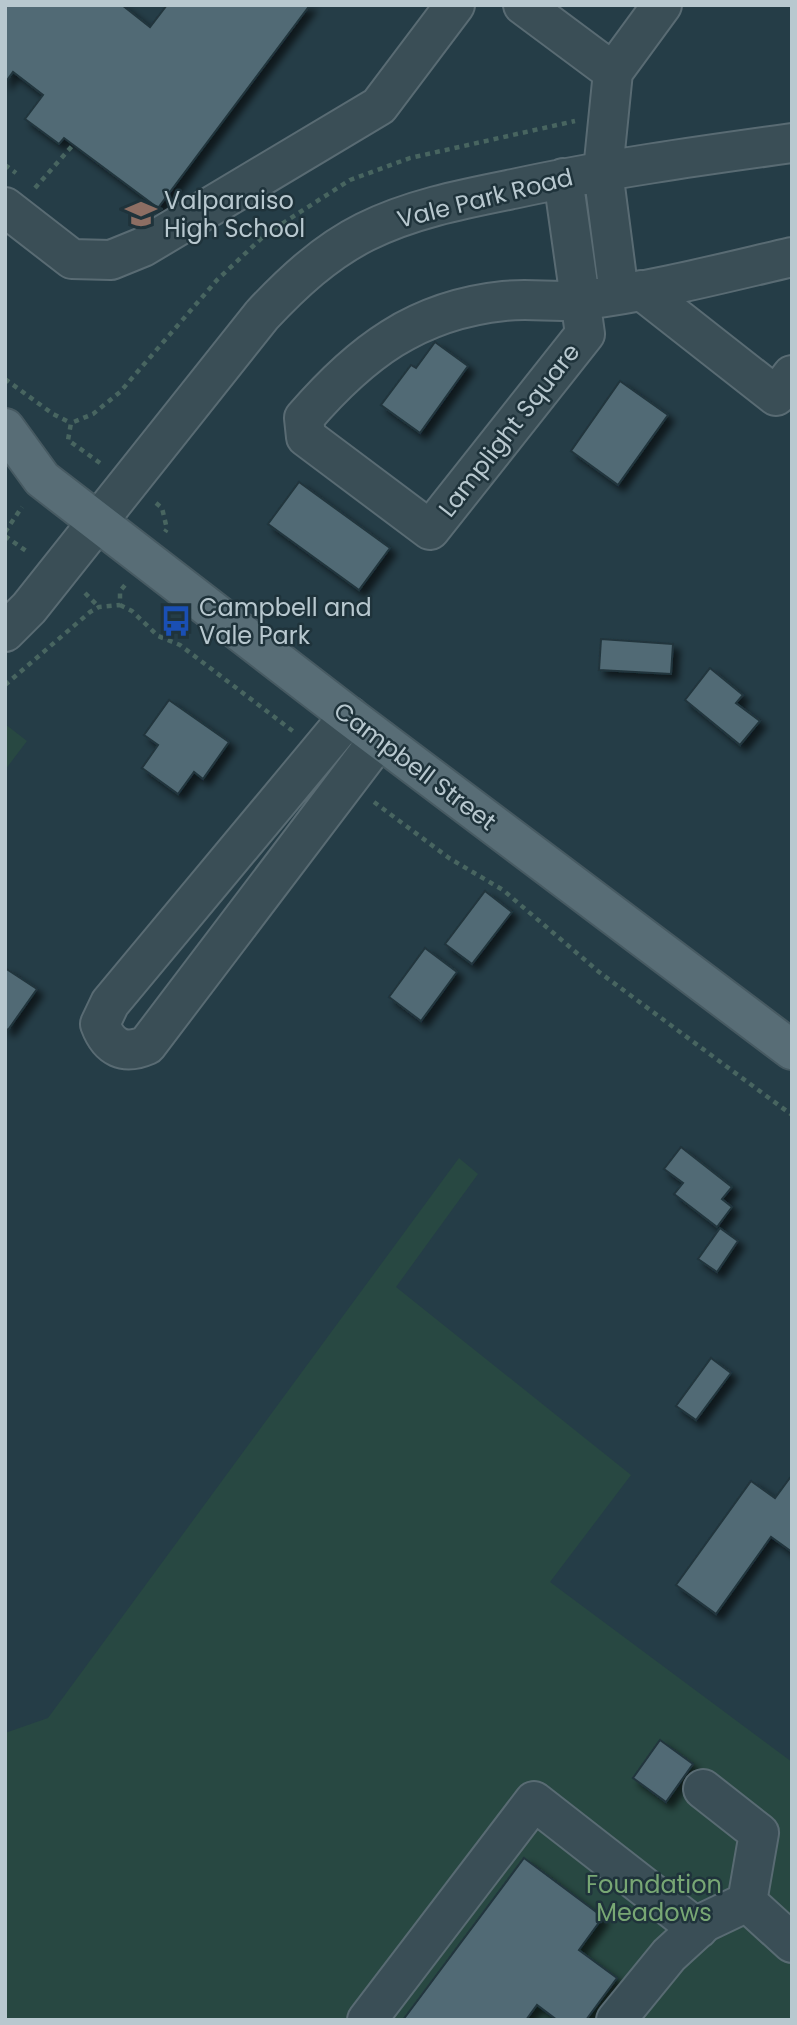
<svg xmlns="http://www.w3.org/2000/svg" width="797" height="2025" font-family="Poppins,sans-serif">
	<defs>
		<filter id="shadow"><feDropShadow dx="6" dy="6" stdDeviation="3.5" flood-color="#0009"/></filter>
	</defs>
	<rect width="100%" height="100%" fill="#253d47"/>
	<path fill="#284842" d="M5,724L27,741L5,770Z
		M459,1158L478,1174L396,1287L631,1475L550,1582L792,1762V2020H5V1733L48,1718Z"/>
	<path fill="#516a74" stroke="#21353d" stroke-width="2" filter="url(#shadow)" d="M5,5H122L150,27L167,5H310L158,208L64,138L59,144L25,119L43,95L13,72L5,83Z
		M435,342L468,366L420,433L381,405L411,365L416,368Z
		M620,381L668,415L618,485L571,451Z
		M299,482L390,548L359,590L268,524Z
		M601,639L673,644L671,674L599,670Z
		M710,668L743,695L736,703L760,721L740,745L685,700Z
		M169,700L229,742L203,779L194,772L178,794L142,768L158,745L144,735Z
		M485,891L512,912L472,964L445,944Z
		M425,948L457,972L421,1021L389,997Z
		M5,968L37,989L8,1030L5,1028Z
		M681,1147L732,1187L722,1199L732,1207L717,1227L674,1194L683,1183L664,1169Z
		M720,1228L738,1241L717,1272L698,1259Z
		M711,1358L731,1373L696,1420L676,1406Z
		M792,1475V1552L771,1537L716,1614L676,1585L751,1481L775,1498Z
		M660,1740L693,1764L666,1802L633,1778Z
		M524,1858L603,1917L579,1950L617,1978L586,2020H557L537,2005L526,2020H403Z"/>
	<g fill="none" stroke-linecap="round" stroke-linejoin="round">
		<defs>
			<path id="minor" d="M523,5L613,72L603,171L619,294
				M613,72L662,5
				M563,178C570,230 578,282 585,334L430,530L306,437L304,418C360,353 416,310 504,301C530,298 557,303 584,300C654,291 723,273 792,257
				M5,207L72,259L111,260L143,247L379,106L455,5
				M641,290L776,396L792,375
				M5,632L29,608L262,315C292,283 325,252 365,232C411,209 463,199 513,189C605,169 698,156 792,143
				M349,716L110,1003L100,1024C109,1048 124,1055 147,1045L379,739
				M703,1789L759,1833L747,1902
				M367,2020L534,1801L698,1929
				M616,2020L669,1955L705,1922L747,1902L792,1943"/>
			<path id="major" d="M5,428L42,479L349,716L792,1050"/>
		</defs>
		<use href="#minor" stroke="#596b73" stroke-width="42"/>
		<use href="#major" stroke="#475a62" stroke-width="42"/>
		<path stroke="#486560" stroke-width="4.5" stroke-dasharray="5 5" stroke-linecap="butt" d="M5,165L16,173
			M35,188L73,145
			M5,379L53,414L71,423
			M100,463L68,440L71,423L93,414L120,392L217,280L266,234L350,180L410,158L575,121
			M156,503L162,508L167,529L165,532
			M5,532L22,507
			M5,536L29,553
			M85,593L99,607
			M120,605L132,611L158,636L180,645L294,732
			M5,685L90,612L99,607L120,605V591L126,584
			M374,802L449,858L503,890L599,972L792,1115"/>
		<use href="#minor" stroke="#3a4e56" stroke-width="38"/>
		<use href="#major" stroke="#586d76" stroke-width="38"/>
	</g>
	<defs>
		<symbol id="school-bare" viewBox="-9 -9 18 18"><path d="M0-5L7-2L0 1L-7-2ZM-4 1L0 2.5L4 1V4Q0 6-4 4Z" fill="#8d6e63" stroke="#1f333b" stroke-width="2.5" paint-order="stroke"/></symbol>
		<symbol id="bus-bare" viewBox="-9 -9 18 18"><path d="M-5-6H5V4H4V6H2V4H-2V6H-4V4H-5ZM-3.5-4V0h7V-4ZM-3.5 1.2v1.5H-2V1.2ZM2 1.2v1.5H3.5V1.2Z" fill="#1a4fb4" stroke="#1f333b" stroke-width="2.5" paint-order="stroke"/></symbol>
	</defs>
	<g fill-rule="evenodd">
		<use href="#school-bare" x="119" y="192" width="44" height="44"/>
		<use href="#bus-bare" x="154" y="599" width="44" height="44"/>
	</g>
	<g text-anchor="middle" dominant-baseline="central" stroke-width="5" stroke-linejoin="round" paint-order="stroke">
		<g font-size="24" fill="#b8c8cf" stroke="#1f333b">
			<text transform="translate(485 198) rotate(-14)">Vale Park Road</text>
			<text transform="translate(509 430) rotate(-52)">Lamplight Square</text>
			<text transform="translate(415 766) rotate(37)">Campbell Street</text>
		</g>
		<g font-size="24" fill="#b8c8cf" stroke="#1f333b" text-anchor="start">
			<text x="164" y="200">Valparaiso<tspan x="164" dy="28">High School</tspan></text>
			<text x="199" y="607">Campbell and<tspan x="199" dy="28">Vale Park</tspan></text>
		</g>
		<g font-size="24" fill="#78a774" stroke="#1f333b">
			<text x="654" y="1884">Foundation<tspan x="654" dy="28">Meadows</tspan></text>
		</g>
	</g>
	<rect width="797" height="2025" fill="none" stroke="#b8c8cf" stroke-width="14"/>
</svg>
